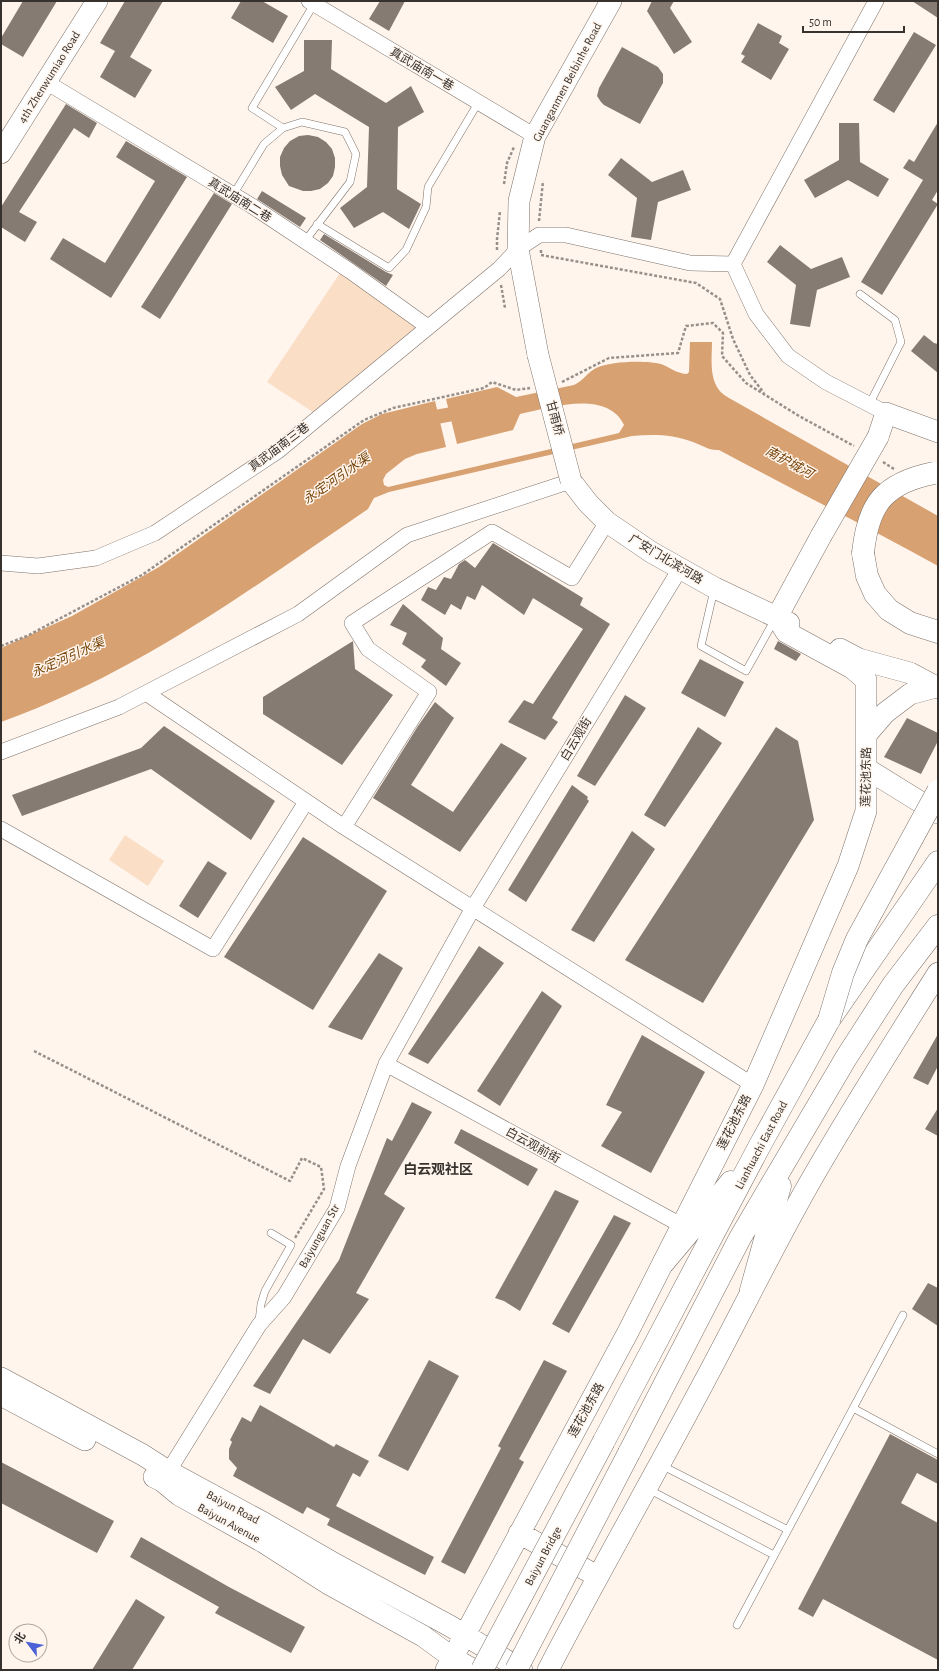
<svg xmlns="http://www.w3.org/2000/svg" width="939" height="1671" font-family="'Alegreya Sans','Noto Sans SC',sans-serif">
	<rect width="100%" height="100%" fill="#fff5ed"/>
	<path fill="#fbdec6" d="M344,267L428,327L319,416L267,382Z
		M125,835L164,861L148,886L109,860Z"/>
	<path fill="#d8a171" d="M690,342H712C712,357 709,377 719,390C721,393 726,396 729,398L938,516V566C866,526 792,489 719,450C709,451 702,445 693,442C672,434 653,434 632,436L389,492L374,498L368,509C249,590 138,673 1,722V648L72,616L159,567L362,424L382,414L435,401L446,447L417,454L405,459L386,474L383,480L384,485L388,487L619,433L624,425C607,389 549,408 520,414L513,430L457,444L446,399L497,387L516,397L574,385C583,381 588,372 596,368C611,361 645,360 661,364C669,367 678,374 687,374L689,372Z"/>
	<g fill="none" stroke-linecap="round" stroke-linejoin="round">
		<path stroke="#d8a171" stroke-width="14" d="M420,420L468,411"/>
	</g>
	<path fill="#867b72" d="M23,1H57L23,57L1,44V38Z
		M125,1H163L130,57L152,70L135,98L100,77L115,51L100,43Z
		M241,1H262L288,16L273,43L231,18Z
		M380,1H405L389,31L369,19Z
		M652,1H674L670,8L692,42L674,54L647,11Z
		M912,1H938V18Z
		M758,23L782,36L779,43L789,49L771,80L741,62L745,56L741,54Z
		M914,32L936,45L894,113L873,100Z
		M304,40H332L331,69L386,103L411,86L424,112L398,127L397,189L421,204L409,229L383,212L354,228L340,208L367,187L369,127L315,94L291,110L275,87L304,71Z
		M622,47L658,67L663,74V83L640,124L604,105L601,102L597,96L599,88Z
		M66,104L97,123L89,138L74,128L19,212L37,222L25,242L1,227V207Z
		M938,122V190L932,200L938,204L882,295L861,282L923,180L903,168L909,159L914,162Z
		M839,123H859L860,162L889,179L878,197L848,180L815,198L804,180L839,160Z
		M308,135L318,137L326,142L332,149L335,158V167L333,176L328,183L320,189L311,191H303L289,186L282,175L280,166V157L284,148L290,141L299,136Z
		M126,141L187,177L111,298L50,259L63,238L105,263L155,181L116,157Z
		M621,158L652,182L683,170L691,190L658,202L651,240L631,237L637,198L608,175Z
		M262,191L306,218L300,227L257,199Z
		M214,193L232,204L160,319L141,307Z
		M324,234L386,272L393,275L386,286L320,240Z
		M780,245L811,269L842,257L850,277L817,290L810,327L790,324L796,285L767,262Z
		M924,335L934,343L938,344V373L911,351Z
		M493,543L583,598L580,605L610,624L552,718L558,722L545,740L508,722L524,700L533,704L583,629L533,598L524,615L482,585L475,600L467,596L461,610L451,604L445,615L421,600L428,587L436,590L444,577L451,579L459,564L465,560L475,568Z
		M403,604L443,638L441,649L461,663L446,686L421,667L426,660L402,644L407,633L390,625Z
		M353,641L355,669L393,695L342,765L263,714V697Z
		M778,641L801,654L796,661L774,649Z
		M700,659L744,682L725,717L681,693Z
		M625,695L646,708L595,786L577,776Z
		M435,702L454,718L411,785L453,812L501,743L527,758L460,852L373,798L418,726Z
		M907,718L938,733V741L921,774L884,757Z
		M164,726L275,801L251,840L151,769L22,816L12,795L141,748Z
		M698,727L722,743L665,827L644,815Z
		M776,727L798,741L814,820L703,1003L625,960Z
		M572,785L588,797L587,799L589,801L526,902L508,890Z
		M632,831L655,849L594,942L571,930Z
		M303,837L387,891L313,1010L224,957Z
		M208,861L227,873L198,918L179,906Z
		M479,946L504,963L428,1064L408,1054Z
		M379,953L403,968L362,1040L328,1027Z
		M542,991L562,1006L500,1106L477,1091Z
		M938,1034V1066L928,1085L913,1078Z
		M642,1035L705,1072L651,1173L601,1146L622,1112L606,1105Z
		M412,1102L432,1112L384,1194L405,1208L356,1293L369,1299L330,1354L303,1339L270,1394L253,1386L339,1260L387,1138L392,1141Z
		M938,1108V1136L925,1129Z
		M461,1129L538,1169L528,1186L454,1143Z
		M555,1190L579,1201L520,1311L504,1301L495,1298Z
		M614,1215L631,1223L569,1333L552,1324Z
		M928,1283L938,1288V1326L912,1309Z
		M429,1360L459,1376L408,1471L378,1456Z
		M544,1360L567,1371L519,1459L524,1462L465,1574L441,1562L501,1448L498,1446Z
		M260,1405L334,1447L336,1444L369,1461L360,1477L353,1473L336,1506L434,1557L425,1575L327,1525L330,1519L307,1507L303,1514L233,1476L237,1468L229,1459V1449L232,1442L230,1440L242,1417L251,1422Z
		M890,1434L938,1460V1484L917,1473L901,1503L938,1523V1660L823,1599L813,1617L798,1609Z
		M1,1462L114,1521L97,1553L1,1503Z
		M141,1537L229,1587L305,1627L291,1653L215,1613L219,1607L130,1557Z
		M136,1599L165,1617L132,1670H92Z"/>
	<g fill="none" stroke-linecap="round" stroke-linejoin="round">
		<defs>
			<path id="lane" d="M283,128L252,108L314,4
				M233,195L264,144L283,128L302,122L345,132L356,154L350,182L305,241
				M317,224L389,268L406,250L426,207L428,187L478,103
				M860,294L895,320L901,342L869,405
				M714,590L701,646L746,671L775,619
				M259,1321L261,1304L265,1291L291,1245L271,1233
				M853,1408L938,1454
				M661,1465L788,1530
				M648,1489L774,1555
				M737,1625L903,1315"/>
			<path id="street" d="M309,1L535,136
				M46,82L252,206L350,271L428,327
				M733,264L876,1
				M733,264L756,314L788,356L826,382L886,413
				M1,563L38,566L96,558L155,533L278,451L499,269L518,249L539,235H566L690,263L733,264
				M146,693L344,827L753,1085
				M1,752L119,707L298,614L407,535L571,481
				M344,827L429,692L368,649L352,623L492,532L572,578L607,522
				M1,829L213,949L306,802
				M386,1064L681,1225
				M163,1480L259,1325L284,1297L337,1208L348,1166L386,1064L473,908L680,569"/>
			<path id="secondary" d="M1,153L97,1
				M538,355L518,249L519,201L535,136L611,1
				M878,437L886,413L938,432
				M571,481L588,503L607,522L651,552L715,588L789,623
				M777,617L821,536
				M840,649L859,659L910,673L938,688
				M866,735L885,713L910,694L936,687
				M867,769L938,813
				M1,1378L143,1455L168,1471L264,1523L337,1565L450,1626L522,1670
				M1,1395L85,1440
				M154,1477L162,1481L179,1495L263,1542L327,1583L423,1636L453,1658L474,1670
				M519,1533L597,1576
				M446,1670L628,1332L753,1085L848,866L866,811V680L852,668L786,632L777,617
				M548,1670C598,1574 652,1480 703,1384C738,1319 770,1253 806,1189C848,1115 893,1044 938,973"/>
			<path id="highway" d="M863,553L867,576L875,594L889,610L910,623L938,632
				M664,1262L731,1182
				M751,1290L780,1186
				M604,1441L759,1147L829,1020L938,862
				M629,1453L740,1238L846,1058L893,985L938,926"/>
		</defs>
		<use href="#lane" stroke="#7d726a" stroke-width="8"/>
		<use href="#street" stroke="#7d726a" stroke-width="16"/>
		<use href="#secondary" stroke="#7d726a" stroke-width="22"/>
		<use href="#highway" stroke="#7d726a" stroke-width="23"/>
		<path stroke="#97908a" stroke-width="2.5" stroke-dasharray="3 2" stroke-linecap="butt" d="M504,184L507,163L514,147
			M539,221L543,181
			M497,250V239L500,211
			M541,250V255L696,283L720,299L733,339L750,375L764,393
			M501,285L505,308
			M562,382L609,358L678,353L686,326L713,323L723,333L722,356L746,383L799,416L854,446
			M883,462L894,469
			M1,646L27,636L142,575L364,420L393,408L484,388L492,382L516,390L530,388
			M34,1051L290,1181L302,1158L321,1167L324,1189L295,1238"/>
		<use href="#lane" stroke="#fff" stroke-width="7"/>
		<use href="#street" stroke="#fff" stroke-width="15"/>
		<use href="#secondary" stroke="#fff" stroke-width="21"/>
		<use href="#highway" stroke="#fff" stroke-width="22"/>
		<defs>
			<path id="secondary-bridge" d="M538,355L571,481
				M821,536L878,437"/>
			<path id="highway-bridge" d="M863,553C868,504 884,483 934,473
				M829,1020L843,973L857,939L938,791
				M482,1670L604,1441
				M516,1670L629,1453"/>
		</defs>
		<use href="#secondary-bridge" stroke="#7d726a" stroke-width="22" stroke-linecap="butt"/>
		<use href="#highway-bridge" stroke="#7d726a" stroke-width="23" stroke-linecap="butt"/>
		<use href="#secondary-bridge" stroke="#fff" stroke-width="21"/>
		<use href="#highway-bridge" stroke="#fff" stroke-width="22"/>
	</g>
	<g text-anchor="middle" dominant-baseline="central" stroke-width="3" stroke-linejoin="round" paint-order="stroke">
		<g font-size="12" fill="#37322e" stroke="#fff5ed">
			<text transform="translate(422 69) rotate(31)">真武庙南一巷</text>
			<text transform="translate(49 77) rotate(-58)">4th Zhenwumiao Road</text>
			<text transform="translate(567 82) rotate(-62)">Guanganmen Beibinhe Road</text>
			<text transform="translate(240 200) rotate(32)">真武庙南二巷</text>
			<text transform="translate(555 418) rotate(75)">甘雨桥</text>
			<text transform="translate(279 447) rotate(-37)">真武庙南三巷</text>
			<text transform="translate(666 559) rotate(31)">广安门北滨河路</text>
			<text transform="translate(576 739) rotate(-59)">白云观街</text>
			<text transform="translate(866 777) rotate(-89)">莲花池东路</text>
			<text transform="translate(734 1122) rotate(-63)">莲花池东路</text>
			<text transform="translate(533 1145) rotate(29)">白云观前街</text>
			<text transform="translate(761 1145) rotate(-62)">Lianhuachi East Road</text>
			<text transform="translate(319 1236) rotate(-61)">Baiyunguan Str</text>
			<text transform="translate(586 1410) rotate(-61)">莲花池东路</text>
			<text transform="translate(233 1507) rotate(28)">Baiyun Road</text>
			<text transform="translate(229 1523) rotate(29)">Baiyun Avenue</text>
			<text transform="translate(543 1556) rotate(-62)">Baiyun Bridge</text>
		</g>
		<g font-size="13" font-style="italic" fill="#774308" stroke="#fff5ed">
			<text transform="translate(789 463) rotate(29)">南护城河</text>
			<text transform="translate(337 479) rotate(-35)">永定河引水渠</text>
			<text transform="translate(68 658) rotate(-24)">永定河引水渠</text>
		</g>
		<g font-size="14" font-weight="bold" fill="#37322e" stroke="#fff5ed">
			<text x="438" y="1170">白云观社区</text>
		</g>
	</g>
	<rect width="939" height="1671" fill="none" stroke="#37322e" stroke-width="4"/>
	<g transform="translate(28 1643) rotate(302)"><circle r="19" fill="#fff5ed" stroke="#afa7a1"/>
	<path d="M0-3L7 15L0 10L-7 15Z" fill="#4d61d6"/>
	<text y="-6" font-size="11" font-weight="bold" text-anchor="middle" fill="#37322e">北</text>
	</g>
	<path d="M803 26v6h101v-6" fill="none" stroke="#37322e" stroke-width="2"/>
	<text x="809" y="26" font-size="12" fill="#37322e" stroke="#fff5ed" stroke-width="3" paint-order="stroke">50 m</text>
</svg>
